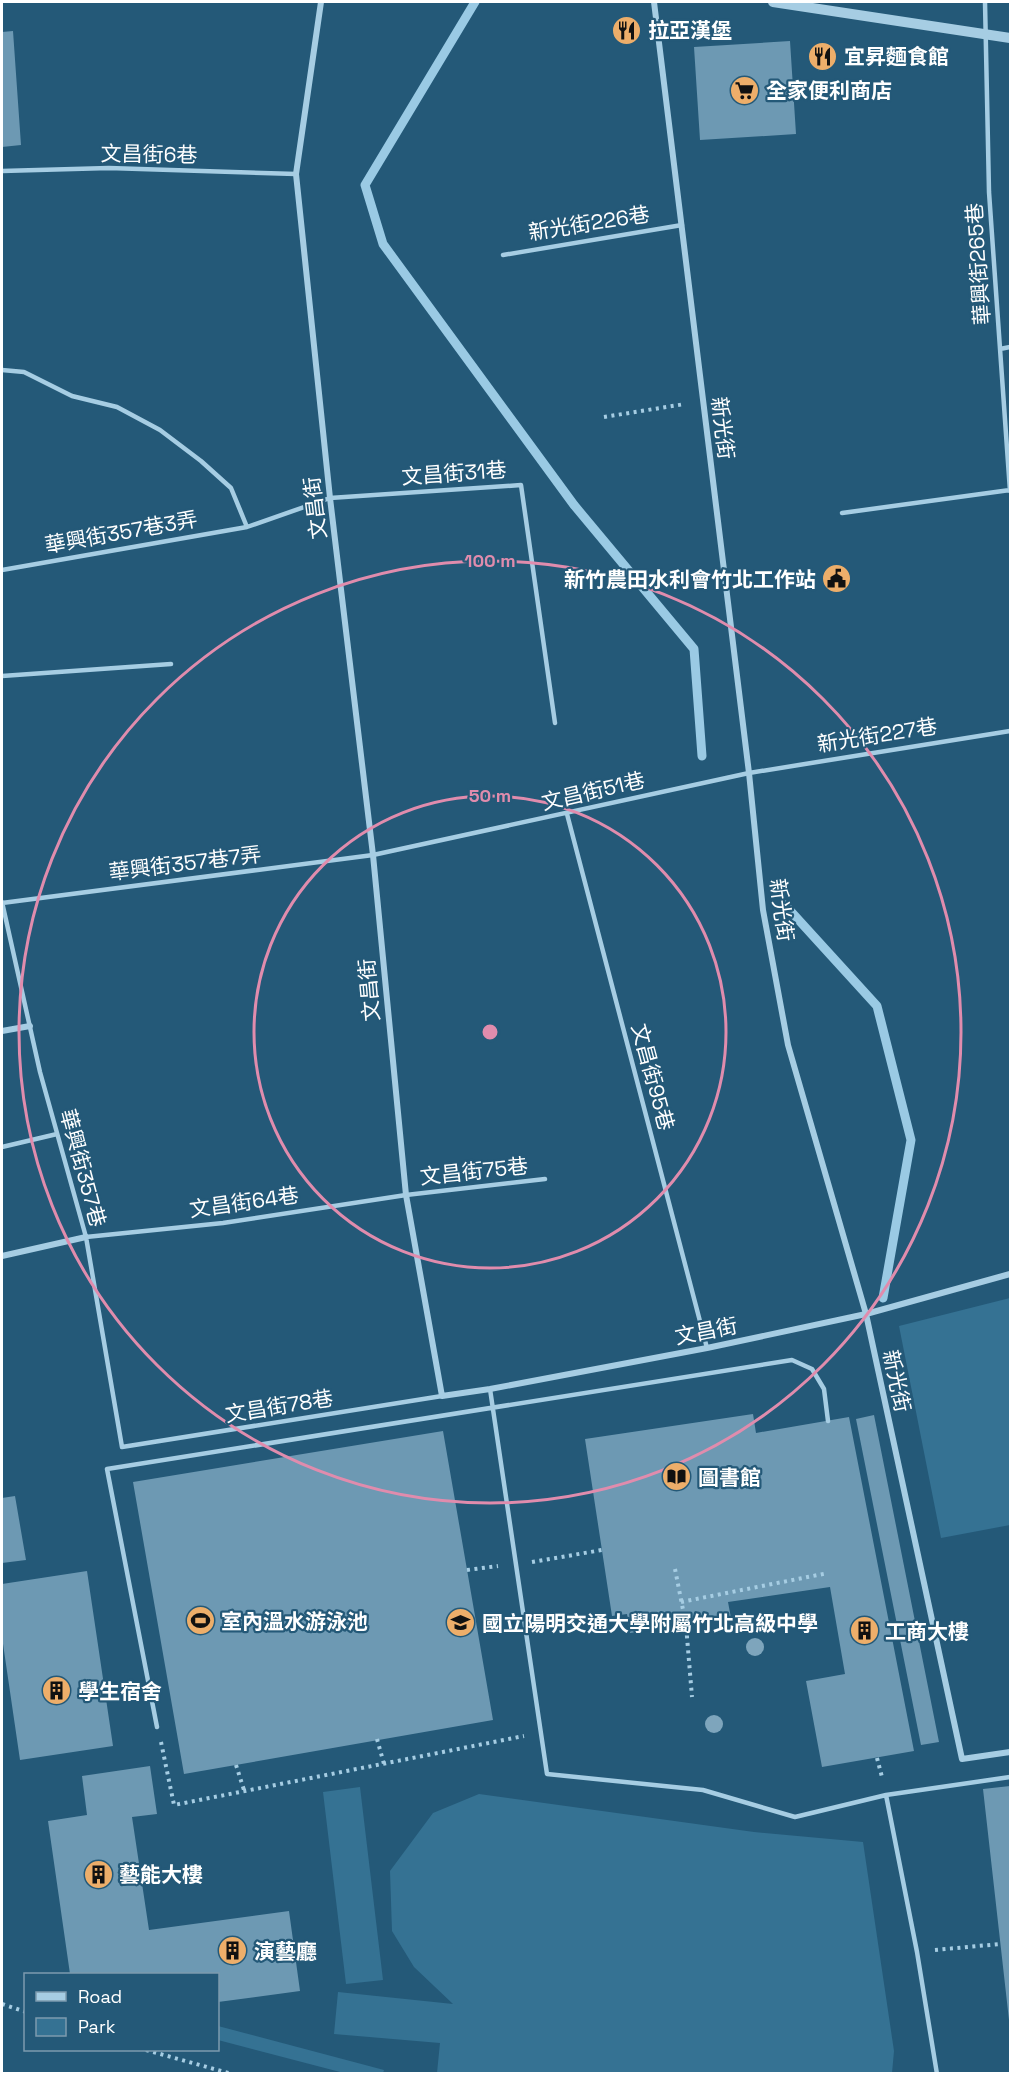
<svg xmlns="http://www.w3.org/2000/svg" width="1012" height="2075" font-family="'Space Grotesk','Noto Sans TC',sans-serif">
	<rect width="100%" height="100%" fill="#245978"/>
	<path fill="#357293" d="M1010,1298V1525L941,1538L899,1326Z
		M360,1787L383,1980L346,1984L323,1792Z
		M479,1794L754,1832L863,1842L894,2051L892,2073H437L440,2043L334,2034L338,1992L453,2004L414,1967L392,1931L390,1871L433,1813Z
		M218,2026L384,2070L383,2073H344L218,2040Z"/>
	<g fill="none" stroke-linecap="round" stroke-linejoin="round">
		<path stroke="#9acae4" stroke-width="9" d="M475,2L365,185L383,244L574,505L694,649L702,756
			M785,905L877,1006L911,1140L883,1298"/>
	</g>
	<path fill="#6d99b3" d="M13,31L21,145L2,147V32Z
		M790,41L796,134L700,140L694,47Z
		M753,1414L756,1433L849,1417L914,1751L822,1767L806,1681L845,1674L830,1587L728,1602L731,1618L630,1633L627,1614L612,1616L585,1439Z
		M874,1415L939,1742L921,1745L856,1419Z
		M443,1431L493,1720L184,1774L133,1482Z
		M15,1496L26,1560L2,1563V1498Z
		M87,1571L113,1746L20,1760L2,1637V1584Z
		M150,1766L157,1814L132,1817L149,1930L289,1911L300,1991L218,2002V1974H70L48,1821L87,1815L82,1776Z
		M1010,1786V2020H1009L983,1789Z"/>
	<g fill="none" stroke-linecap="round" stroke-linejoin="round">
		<path stroke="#a6cde3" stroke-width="4" stroke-dasharray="3 4.5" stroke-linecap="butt" d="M604,417L685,404
			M532,1562L602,1550
			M675,1569L686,1625L692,1697
			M467,1570L498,1566
			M681,1602L828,1573
			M377,1739L384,1764
			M161,1742L174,1805L524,1736
			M877,1758L882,1777
			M236,1765L244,1790
			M935,1950L1000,1944
			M2,2004L26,2012
			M146,2050L232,2074"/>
		<path stroke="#a6cde3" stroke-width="4.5" d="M985,2L989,192L1010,491
			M2,171L109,168L296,174
			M503,255L682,225
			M1000,349L1010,347
			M2,370L24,372L72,396L117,407L160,430L201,461L231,488L247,527
			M842,513L1010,490
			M2,570L247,527L330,498L521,485L555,723
			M2,676L171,664
			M567,814L707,1348
			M2,902L40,1072L86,1237L122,1447L442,1396
			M2,903L373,855L749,773L1010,731
			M2,1147L57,1134
			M86,1237L223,1223L406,1195L545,1179
			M490,1389L547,1774L703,1790L795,1817L886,1795
			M157,1727L107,1469L792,1360L812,1369L824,1389L828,1421
			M937,2074L917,1952L886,1795L1010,1777"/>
		<path stroke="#a6cde3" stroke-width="6" d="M321,2L296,174L330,498L373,855L406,1195L442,1396L490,1389L707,1348L866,1314L1010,1274
			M654,2L749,773L763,910L788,1045L866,1314L962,1759L1010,1752
			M2,1031L30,1026
			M2,1256L86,1237"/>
		<path stroke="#a6cde3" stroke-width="10" d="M773,2L1010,38"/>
	</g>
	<g fill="#7ea5bc">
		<circle cx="755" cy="1647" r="9"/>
		<circle cx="714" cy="1724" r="9"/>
	</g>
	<g fill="none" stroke="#e08cad" stroke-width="3">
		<circle cx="490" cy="1032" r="236"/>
		<circle cx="490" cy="1032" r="471"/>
	</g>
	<defs>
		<symbol id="restaurant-disc" viewBox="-11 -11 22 22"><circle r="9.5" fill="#edae6a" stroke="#245978"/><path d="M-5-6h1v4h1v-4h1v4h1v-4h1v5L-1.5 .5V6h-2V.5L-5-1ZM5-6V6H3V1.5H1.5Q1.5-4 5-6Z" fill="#111"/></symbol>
		<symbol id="supermarket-disc" viewBox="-11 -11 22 22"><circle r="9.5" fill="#edae6a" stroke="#245978"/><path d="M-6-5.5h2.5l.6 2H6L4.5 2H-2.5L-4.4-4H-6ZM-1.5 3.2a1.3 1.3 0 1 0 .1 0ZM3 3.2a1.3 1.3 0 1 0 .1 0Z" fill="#111"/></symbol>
		<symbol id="civic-disc" viewBox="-11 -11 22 22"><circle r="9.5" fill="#edae6a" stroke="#245978"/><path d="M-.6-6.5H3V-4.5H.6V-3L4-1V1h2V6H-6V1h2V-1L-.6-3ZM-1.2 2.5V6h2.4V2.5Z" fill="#111"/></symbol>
		<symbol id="library-disc" viewBox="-11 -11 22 22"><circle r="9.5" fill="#edae6a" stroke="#245978"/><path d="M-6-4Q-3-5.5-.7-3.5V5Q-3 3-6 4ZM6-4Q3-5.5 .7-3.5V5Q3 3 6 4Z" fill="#111"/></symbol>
		<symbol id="stadium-disc" viewBox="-11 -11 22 22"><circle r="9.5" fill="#edae6a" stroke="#245978"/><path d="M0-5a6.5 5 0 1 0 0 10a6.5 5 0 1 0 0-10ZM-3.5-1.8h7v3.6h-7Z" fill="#111"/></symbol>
		<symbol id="school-disc" viewBox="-11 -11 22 22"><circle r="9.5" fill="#edae6a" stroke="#245978"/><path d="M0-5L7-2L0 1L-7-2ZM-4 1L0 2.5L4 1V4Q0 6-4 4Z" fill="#111"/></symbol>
		<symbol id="building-disc" viewBox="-11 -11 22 22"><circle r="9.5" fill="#edae6a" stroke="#245978"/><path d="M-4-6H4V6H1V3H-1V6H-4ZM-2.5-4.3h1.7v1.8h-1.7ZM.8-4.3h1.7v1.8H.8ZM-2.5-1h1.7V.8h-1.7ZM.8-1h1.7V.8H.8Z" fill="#111"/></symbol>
	</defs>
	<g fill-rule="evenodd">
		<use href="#restaurant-disc" x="610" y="14" width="33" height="33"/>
		<use href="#restaurant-disc" x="806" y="40" width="33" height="33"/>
		<use href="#supermarket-disc" x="728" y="74" width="33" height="33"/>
		<use href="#civic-disc" x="820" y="562" width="33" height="33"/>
		<use href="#library-disc" x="660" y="1460" width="33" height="33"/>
		<use href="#stadium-disc" x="184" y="1604" width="33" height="33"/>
		<use href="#school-disc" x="444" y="1606" width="33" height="33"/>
		<use href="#building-disc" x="848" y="1614" width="33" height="33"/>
		<use href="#building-disc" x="40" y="1674" width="33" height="33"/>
		<use href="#building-disc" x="82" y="1858" width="33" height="33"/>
		<use href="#building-disc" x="216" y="1934" width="33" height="33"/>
	</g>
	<g text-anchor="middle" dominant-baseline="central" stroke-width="4.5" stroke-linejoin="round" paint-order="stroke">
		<g font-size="21" font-weight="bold" fill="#fff" stroke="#245978" text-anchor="start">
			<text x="648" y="30">拉亞漢堡</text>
			<text x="844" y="56">宜昇麵食館</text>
			<text x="766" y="90">全家便利商店</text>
			<text x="816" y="579" text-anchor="end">新竹農田水利會竹北工作站</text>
			<text x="698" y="1477">圖書館</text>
			<text x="221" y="1621">室內溫水游泳池</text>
			<text x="482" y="1623">國立陽明交通大學附屬竹北高級中學</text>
			<text x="885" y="1631">工商大樓</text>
			<text x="78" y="1691">學生宿舍</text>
			<text x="119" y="1874">藝能大樓</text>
			<text x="254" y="1951">演藝廳</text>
		</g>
		<g font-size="21" fill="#fff" stroke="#245978">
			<text transform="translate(149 154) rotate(1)">文昌街6巷</text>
			<text transform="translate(589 223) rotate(-9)">新光街226巷</text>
			<text transform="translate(978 264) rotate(-94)">華興街265巷</text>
			<text transform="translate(723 428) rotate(83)">新光街</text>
			<text transform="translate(454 473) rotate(-4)">文昌街31巷</text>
			<text transform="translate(315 508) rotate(-97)">文昌街</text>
			<text transform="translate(121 532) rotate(-10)">華興街357巷3弄</text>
			<text transform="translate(877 735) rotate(-9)">新光街227巷</text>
			<text transform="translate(593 791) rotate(-13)">文昌街51巷</text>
			<text transform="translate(185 863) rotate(-7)">華興街357巷7弄</text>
			<text transform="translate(782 910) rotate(82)">新光街</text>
			<text transform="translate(369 990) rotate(-95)">文昌街</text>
			<text transform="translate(653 1077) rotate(75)">文昌街95巷</text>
			<text transform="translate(83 1168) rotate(75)">華興街357巷</text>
			<text transform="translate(474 1171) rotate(-6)">文昌街75巷</text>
			<text transform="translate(244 1202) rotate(-8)">文昌街64巷</text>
			<text transform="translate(706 1331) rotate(-11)">文昌街</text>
			<text transform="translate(897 1381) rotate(78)">新光街</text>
			<text transform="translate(279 1406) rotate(-9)">文昌街78巷</text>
		</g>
	</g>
	<circle cx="490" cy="1032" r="9" fill="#e08cad" stroke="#245978" stroke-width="3"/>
	<g font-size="18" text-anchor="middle" font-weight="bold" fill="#e08cad" stroke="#245978" stroke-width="4.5" stroke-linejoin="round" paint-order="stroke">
		<text x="490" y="567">100 m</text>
		<text x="490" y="802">50 m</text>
	</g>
	<rect width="1012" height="2075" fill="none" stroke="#ffffff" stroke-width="6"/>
	<rect x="24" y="1973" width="195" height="78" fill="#245978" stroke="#7c9bae" stroke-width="1.5"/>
	<rect x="36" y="1992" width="30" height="9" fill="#a6cde3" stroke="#7c9bae" stroke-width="1.5"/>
	<text x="78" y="2003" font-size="18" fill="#ffffff">Road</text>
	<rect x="36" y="2018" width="30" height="18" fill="#357293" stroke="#7c9bae" stroke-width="1.5"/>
	<text x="78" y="2033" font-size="18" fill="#ffffff">Park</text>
</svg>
